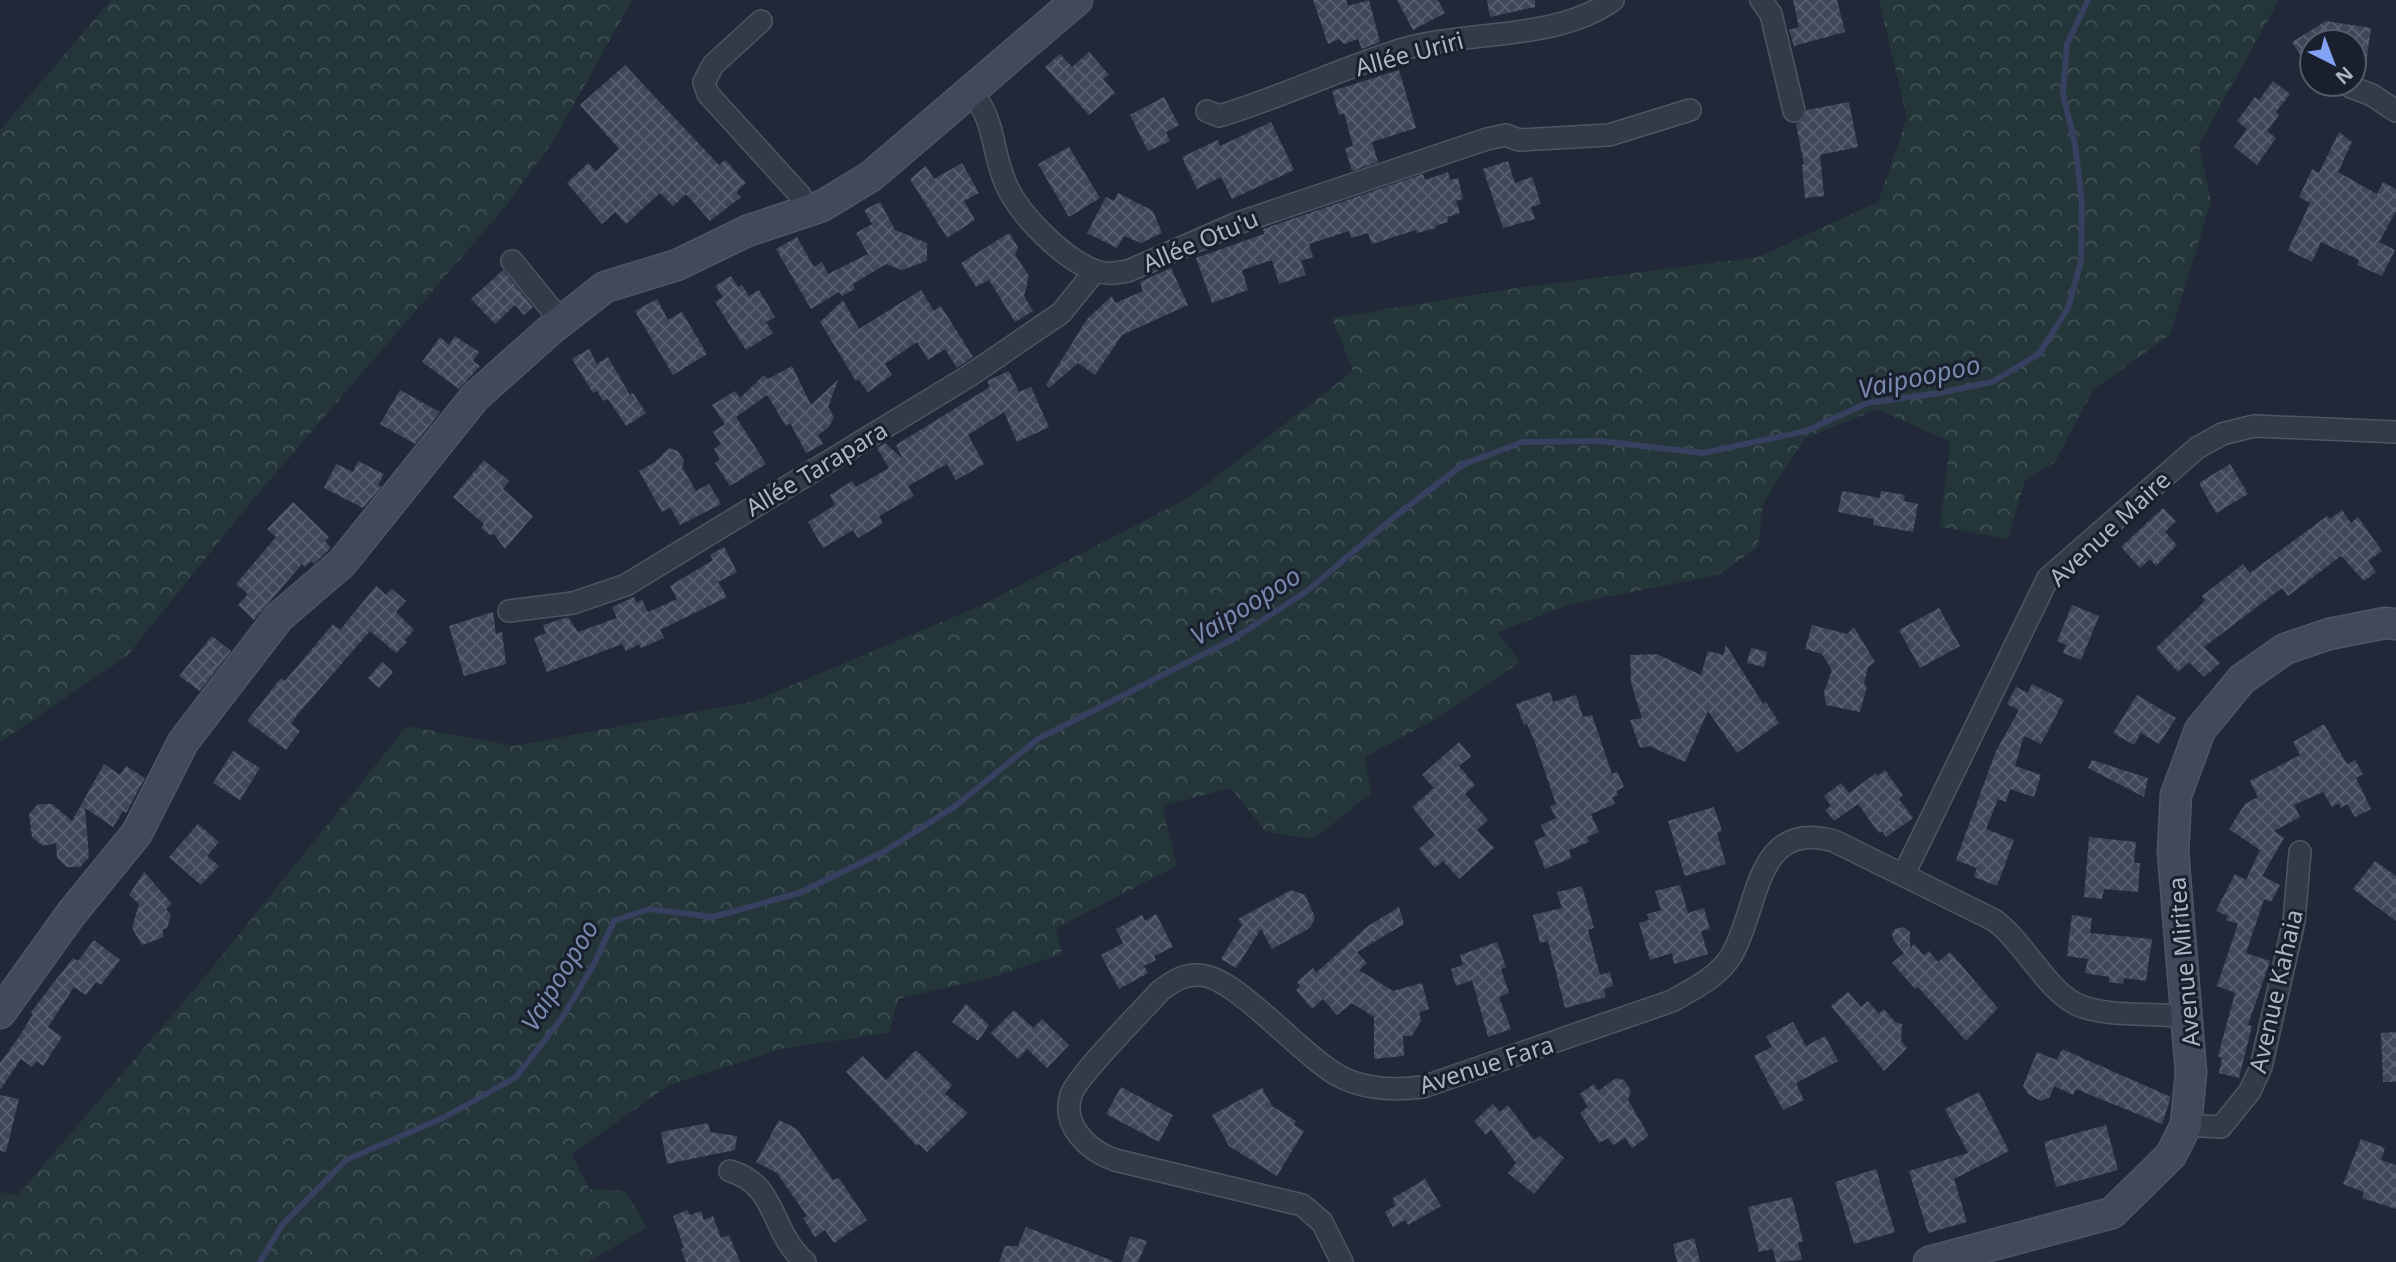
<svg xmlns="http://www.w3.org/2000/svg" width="2396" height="1262" font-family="'Noto Sans',sans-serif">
	<defs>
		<pattern id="forest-crowns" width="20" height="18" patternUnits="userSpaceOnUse" patternTransform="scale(1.75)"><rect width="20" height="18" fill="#24363a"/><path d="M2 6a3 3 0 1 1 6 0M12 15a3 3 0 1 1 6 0" fill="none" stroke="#415155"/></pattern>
		<pattern id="building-cross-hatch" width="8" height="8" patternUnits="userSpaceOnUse" patternTransform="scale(1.75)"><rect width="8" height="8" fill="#3f475a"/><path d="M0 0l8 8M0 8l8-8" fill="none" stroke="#585f70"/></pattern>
	</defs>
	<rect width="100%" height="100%" fill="#212837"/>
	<path fill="url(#forest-crowns)" d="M111,0H632L554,140L506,206L251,502L127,656L0,742V130Z
		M1879,0H2279L2199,145L2211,202L2170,335L2093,390L2055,462L2025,481L2008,539L1940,527L1950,442L1878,409L1805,438L1763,504L1758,547L1718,575L1571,604L1498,632L1520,662L1440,717L1365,757L1371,793L1314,839L1266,832L1231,788L1162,806L1177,866L1056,928L1062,954L993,977L898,999L889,1033L785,1048L669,1085L572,1154L589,1189L625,1191L647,1227L589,1262H0V1192L18,1195L203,979L407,726L514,746L754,701L982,605L1190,497L1353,371L1332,318L1516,288L1758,257L1878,202L1907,118Z"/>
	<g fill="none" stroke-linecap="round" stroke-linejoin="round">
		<path stroke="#35415e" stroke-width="6" d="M260,1262L282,1225L346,1160L445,1117L516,1077L562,1018L594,964L614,921L649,909L713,917L799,893L885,851L954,807L1038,739L1233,639L1307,591L1399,513L1464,464L1523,442L1600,441L1703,453L1806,431L1867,403L1939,393L1992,382L2039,354L2068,308L2081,262L2082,203L2075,144L2063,94L2067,44L2088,0"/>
	</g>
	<path fill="url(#building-cross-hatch)" d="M1313,0H1346L1348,6L1369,0L1380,42L1362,49L1358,39L1344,44L1339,39L1328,44Z
		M1397,0H1438L1445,13L1413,30Z
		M1487,0H1535V7L1490,17Z
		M1793,0H1837L1845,32L1794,46L1789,30L1799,27Z
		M2326,21L2371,28L2364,78L2354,74V42H2312V74L2292,42Z
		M1089,52L1109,75L1103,79L1115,93L1089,115L1045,67L1060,54L1072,67Z
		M625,65L719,165L725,160L746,183L736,192L741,197L710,221L686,194L673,206L660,193L626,224L615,212L602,224L567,183L588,163L596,171L619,149L580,105Z
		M1399,70L1416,128L1372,142L1378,162L1352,171L1345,148L1353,146L1344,113L1339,115L1332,91Z
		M2273,81L2290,94L2276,112L2279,115L2267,131L2276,138L2257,165L2234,147L2247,129L2237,121L2255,97L2259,100Z
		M1164,97L1179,125L1166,132L1170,141L1148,151L1130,115Z
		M1849,102L1858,147L1820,155L1824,196L1805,198L1802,165L1804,164L1796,124L1803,120L1807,110Z
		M1271,122L1294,170L1232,199L1221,177L1197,189L1182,157L1218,140L1220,146Z
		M2339,132L2352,142L2338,172L2377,194L2383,182L2396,189V211L2379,242L2395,250L2382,276L2357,265L2359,260L2321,242L2312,262L2288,250L2310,203L2299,197L2312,169L2319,173Z
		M1069,147L1100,198L1069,217L1038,164Z
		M1508,161L1515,183L1532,177L1541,204L1531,207L1535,219L1503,228L1483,169Z
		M962,163L979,193L964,201L975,220L947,238L910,179L926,166L934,179Z
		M1448,172L1450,180L1458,178L1463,199L1456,201L1460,213L1447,217L1448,222L1435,226L1436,228L1417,233L1416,230L1372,244L1368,233L1351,238L1349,231L1309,244L1313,257L1301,261L1306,275L1279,284L1272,260L1242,270L1248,290L1212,303L1196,258L1264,234L1263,229L1423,174L1425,180Z
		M1118,193L1153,211L1162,233L1141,243L1124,236L1117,248L1087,233L1106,197L1114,201Z
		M880,202L895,230L927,243V261L902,270L886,264L853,284L855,289L842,296L839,292L811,309L776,249L797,237L814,267L822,262L828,274L868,254L856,233L872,224L864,210Z
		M1009,233L1018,247L1015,255L1029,276L1024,296L1033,311L1015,322L989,280L976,287L961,263Z
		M1171,268L1188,305L1122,335L1095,375L1078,363L1049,388L1046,385L1087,319L1112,296L1115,303L1143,291L1140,282Z
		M503,270L533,307L524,315L515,305L495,324L471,299Z
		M731,276L738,287L742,285L749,296L759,290L775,317L766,322L773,333L746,350L715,302L723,297L715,286Z
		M921,290L934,311L941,306L973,357L957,368L945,349L928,360L917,342L885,364L892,375L868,392L858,379L856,381L820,322L843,300L859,329Z
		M657,299L668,320L682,312L707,354L673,375L635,311Z
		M455,336L479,352L473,361L480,366L459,389L422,362L440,337L449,345Z
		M589,349L597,364L608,357L630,395L633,393L646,413L626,426L608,399L603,401L597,391L593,393L572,359Z
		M792,366L811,405L838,380L828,407L834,417L829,427L818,435L823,444L806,453L790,423L786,426L767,395L736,417L766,464L730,486L715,463L720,459L714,449L721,444L713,432L725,424L712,405L735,391L740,398L764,375L768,379Z
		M1009,371L1019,392L1031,387L1049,427L1017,442L1004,412L968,435L984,464L956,480L947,464L908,486L914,496L879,516L883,523L858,538L853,530L823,548L808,522L835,505L830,495L852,481L856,487L889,468L877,448L885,443L903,459L896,445L990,387L987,381Z
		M400,390L440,412L415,444L380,424Z
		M669,448L678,451L684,461L682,467L696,491L709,484L721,504L680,525L670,507L662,512L639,471L655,462Z
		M484,460L509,481L503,489L533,516L505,549L494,534L490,535L481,528L484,524L453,497Z
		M358,461L384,474L378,485L381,487L363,508L324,488L336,464L353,472Z
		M2230,464L2248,494L2216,513L2199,483Z
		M1842,491L1880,498L1881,491L1905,495L1904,501L1918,504L1913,532L1873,525L1874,519L1838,512Z
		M293,502L329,537L325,541L331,548L314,564L311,561L305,567L302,564L254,620L238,605L248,594L236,584L276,537L267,529Z
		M2163,508L2176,521L2165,532L2177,545L2156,566L2150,559L2140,568L2121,547Z
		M2342,510L2351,523L2358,517L2382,551L2368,561L2376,572L2364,581L2341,556L2288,596L2282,588L2204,647L2220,663L2204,677L2189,662L2178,672L2156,648L2205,601L2202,596L2243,564L2250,573L2327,516L2330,519Z
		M724,547L737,572L718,582L727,597L660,630L664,638L641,648L639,644L626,651L622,644L547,672L534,638L546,633L543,625L568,617L578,632L617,618L612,607L634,597L637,603L642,600L648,612L677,599L670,586L713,560L710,555Z
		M376,586L386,595L392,589L406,601L396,612L414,630L405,640L407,642L396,653L370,631L297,715L291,724L300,731L286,750L247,721L281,678L285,681L333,624L340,630Z
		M2072,605L2099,616L2081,660L2063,653L2066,645L2057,641Z
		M1939,608L1960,646L1920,668L1899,630Z
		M493,612L496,634L502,632L506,664L464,676L449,626Z
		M1812,625L1847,634L1854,627L1875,662L1868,667L1864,684L1867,686L1860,712L1826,705L1824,692L1832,670L1822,654L1805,649Z
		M212,636L231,651L200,691L179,676Z
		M1726,645L1763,704L1766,702L1779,723L1737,753L1708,711L1685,762L1649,746L1640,748L1630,720L1642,718L1631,683L1630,655L1657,654L1701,675L1708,651L1723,655Z
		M1751,648L1767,652L1764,667L1747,663Z
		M382,662L393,672L379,688L368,678Z
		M2032,684L2064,700L2041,744L2024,736L2015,766L2041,775L2034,797L2010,789L2006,802L1998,799L1986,829L2014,840L1997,886L1974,877L1977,868L1956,860L1996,751L2019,710L2007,704L2016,687L2028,693Z
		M1550,692L1553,702L1576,695L1583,717L1592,715L1612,774L1617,771L1624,787L1616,791L1618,795L1612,798L1615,804L1591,814L1599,832L1587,837L1589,842L1569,850L1571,858L1545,869L1534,841L1546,836L1541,825L1556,818L1550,806L1556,804L1534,740L1527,724L1524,725L1516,704Z
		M2137,695L2176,718L2159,744L2141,733L2134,745L2113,733Z
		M2324,724L2347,764L2355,760L2363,774L2356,778L2371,809L2355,817L2347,804L2341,808L2339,803L2332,807L2323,792L2294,805L2300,817L2274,831L2284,838L2262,876L2280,885L2271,902L2264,899L2246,953L2270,961L2248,1025L2252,1026L2239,1078L2219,1073L2222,1058L2218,1056L2235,993L2217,986L2238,924L2226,920L2228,916L2216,911L2235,874L2246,880L2260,850L2229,829L2245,804L2258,797L2250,781L2300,755L2293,742Z
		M1459,742L1471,756L1459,766L1475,785L1465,794L1488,820L1477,830L1494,848L1459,879L1443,861L1435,868L1419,849L1435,835L1412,807L1434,788L1422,775Z
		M233,751L260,768L240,800L213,783Z
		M2092,760L2148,778L2144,797L2088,768Z
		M104,764L120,775L126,766L145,778L126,813L123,811L113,827L85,808L89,857L80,867H67L57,858L56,843L43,846L32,837L29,814L38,804H52L72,821Z
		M1885,770L1903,795L1899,799L1913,818L1886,837L1882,831L1879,833L1858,804L1834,821L1825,810L1831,806L1824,796L1841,783L1849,793L1876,773L1878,776Z
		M1714,807L1722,831L1717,833L1726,864L1685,876L1668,821Z
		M198,824L219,842L207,856L219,866L201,885L169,857Z
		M2089,837L2136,842L2134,863H2140L2138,892L2104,889L2102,899L2084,897Z
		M2375,861L2396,876V921L2353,889Z
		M144,872L172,904L166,909L171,915L167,928L162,930L164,937L142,945L132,928L139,904L129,895Z
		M1680,885L1688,913L1704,908L1710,929L1701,931L1708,954L1674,964L1672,953L1650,960L1639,923L1649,920L1647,914L1661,910L1655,891Z
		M1582,886L1594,928L1588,930L1600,975L1610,972L1613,986L1604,989L1606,997L1565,1008L1548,941L1540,943L1533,915L1562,908L1557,892Z
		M1291,890L1305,895L1315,917L1310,928L1272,949L1261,929L1236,968L1221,959L1242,925L1238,919Z
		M1399,907L1404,924L1357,952L1367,963L1359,970L1393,991L1422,983L1429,1009L1419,1012L1421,1021L1412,1036H1403L1404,1056L1374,1059V1017L1352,1003L1337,1015L1323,999L1312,1009L1296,990L1300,986L1297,982L1313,968L1316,973L1368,926Z
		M1156,914L1173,947L1154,956L1156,960L1144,966L1148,973L1119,989L1101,955L1123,943L1116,929L1142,915L1145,921Z
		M2072,915L2092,918L2090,933L2152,939L2146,981L2124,978L2123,984L2109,982V977L2085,973L2088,959L2067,956Z
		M1904,927L1910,932V948L1914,944L1924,955L1929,951L1938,962L1950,952L1998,1008L1966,1041L1918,987L1915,989L1892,963L1904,953L1894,941L1892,934L1895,929Z
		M94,940L120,960L101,985L96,982L86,995L74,987L48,1027L62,1037L43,1066L37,1061L32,1067L21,1059L0,1090V1063L21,1034L33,1014L31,1012L73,958L78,961Z
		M1497,942L1506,967L1501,969L1509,993L1499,997L1511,1029L1488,1037L1472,980L1456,986L1451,969L1463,965L1460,955Z
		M1848,992L1861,1007L1868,1001L1879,1014L1884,1009L1895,1022L1902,1024L1901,1041L1907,1048L1884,1071L1831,1006Z
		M966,1004L989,1025L978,1041L952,1022Z
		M1014,1010L1033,1028L1042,1019L1069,1045L1047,1068L1027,1049L1018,1059L991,1033Z
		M1793,1022L1806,1046L1825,1036L1838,1061L1796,1083L1804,1100L1783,1110L1754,1056L1772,1047L1766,1036Z
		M2396,1032V1082H2383L2381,1033Z
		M2062,1049L2171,1097L2162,1124L2076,1089L2073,1095L2054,1086L2050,1097L2041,1101L2029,1095L2023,1086L2037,1052L2057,1060Z
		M916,1050L952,1085L945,1094L968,1113L927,1152L919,1144L917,1146L846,1072L863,1056L886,1080Z
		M1616,1078L1624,1080L1631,1091L1628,1100L1649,1136L1632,1148L1625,1138L1613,1145L1608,1138L1599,1143L1580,1113L1588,1107L1580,1094L1594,1084L1598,1091Z
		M1121,1087L1173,1115L1159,1142L1106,1114Z
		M1262,1088L1272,1106L1296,1121L1294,1125L1304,1131L1277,1176L1229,1146L1212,1115Z
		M1979,1092L2009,1151L1954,1179L1967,1222L1928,1233L1909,1171L1968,1153L1945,1109Z
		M0,1095L19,1099L6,1152L0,1151Z
		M1493,1104L1500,1112L1508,1105L1534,1140L1540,1136L1564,1158L1534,1194L1508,1173L1516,1163L1491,1130L1486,1135L1474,1121Z
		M779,1120L797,1129L833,1180L839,1178L867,1220L834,1243L825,1230L815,1237L803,1218L807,1216L777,1173L756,1162Z
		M708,1123L710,1132L737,1136L735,1150L667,1164L661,1132Z
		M2106,1125L2118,1170L2056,1187L2044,1142Z
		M2361,1139L2385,1148L2381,1160L2396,1165V1209L2362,1198L2364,1192L2343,1184Z
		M1876,1169L1895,1232L1854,1244L1835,1182Z
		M1425,1179L1441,1206L1408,1225L1405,1220L1393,1227L1385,1212L1395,1206L1393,1198Z
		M1792,1197L1803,1241L1798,1243L1802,1260L1776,1262L1773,1249L1759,1252L1748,1207Z
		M687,1210L690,1215L701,1211L704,1220L713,1216L721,1238L729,1235L740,1262H686L681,1249L684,1248L673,1216Z
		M1026,1227L1113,1261L1112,1262H999L1005,1246H1018Z
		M1130,1236L1147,1241L1138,1262H1122Z
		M1694,1238L1700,1262H1677L1673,1244Z"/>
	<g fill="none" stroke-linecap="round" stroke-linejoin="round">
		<defs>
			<path id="street" d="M1761,0L1771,14L1794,111
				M761,21L713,65L704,82L708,94L800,195L808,211
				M2351,87L2372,95L2396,111
				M972,92C996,123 991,148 1005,182C1018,214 1064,260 1096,271C1107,275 1117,273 1128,271L1235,224L1487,139L1506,135L1519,140L1609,135L1690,110
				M1207,111L1219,116C1280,98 1339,69 1400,50C1466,30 1557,41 1613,0
				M512,261L561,321
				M509,611L573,603L626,585L969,376L1061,313L1095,271
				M1904,874L2048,578L2197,448L2222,434L2254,426L2396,432
				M2186,1125L2221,1127L2250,1091L2261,1067L2294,921L2300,852
				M730,1171C778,1185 770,1232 805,1262
				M1342,1262L1322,1222L1302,1205L1115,1160C1089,1151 1061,1126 1071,1095C1076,1077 1143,1010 1160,991C1172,982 1183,974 1199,975C1237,976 1303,1059 1343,1078C1369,1090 1395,1090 1423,1087L1672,1001C1693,989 1718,977 1731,956C1760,908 1753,819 1834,841L1994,920C2024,942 2046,989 2076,1004C2105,1018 2154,1012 2187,1017"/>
			<path id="secondary" d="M0,1013L71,914L137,833L183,742L279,617L342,563L475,397L550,330L605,287L677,265L747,231L822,206L870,177L1077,0
				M1929,1262L2112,1213L2171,1155L2186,1125L2191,1072L2173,852L2176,795L2200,730L2242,679L2285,649L2329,634L2385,623L2396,624"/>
		</defs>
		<use href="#street" stroke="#4f5563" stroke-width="24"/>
		<use href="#secondary" stroke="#4f5563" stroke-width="33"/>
		<use href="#street" stroke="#343a48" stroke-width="21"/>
		<use href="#secondary" stroke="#43495b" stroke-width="30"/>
	</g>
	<g text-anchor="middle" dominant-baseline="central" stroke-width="6" stroke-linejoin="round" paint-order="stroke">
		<g font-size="24" fill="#afb5c5" stroke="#1a1f2d">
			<text transform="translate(1409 53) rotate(-15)">Allée Uriri</text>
			<text transform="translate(1200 240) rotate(-23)">Allée Otu'u</text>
			<text transform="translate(816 468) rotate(-31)">Allée Tarapara</text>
			<text transform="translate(2109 528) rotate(-43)">Avenue Maire</text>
			<text transform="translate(2183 962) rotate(-95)">Avenue Miritea</text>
			<text transform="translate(2275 991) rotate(-77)">Avenue Kahaia</text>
			<text transform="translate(1486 1064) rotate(-18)">Avenue Fara</text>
		</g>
		<g font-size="26" font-style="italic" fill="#7788ac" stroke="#1a1f2d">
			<text transform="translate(1919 376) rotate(-12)">Vaipoopoo</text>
			<text transform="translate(1245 605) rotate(-32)">Vaipoopoo</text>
			<text transform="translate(559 975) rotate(-59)">Vaipoopoo</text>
		</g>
	</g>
	<g transform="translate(2333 63) rotate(138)"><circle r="33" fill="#1a1f2d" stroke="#565b6a" stroke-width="2"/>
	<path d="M0-5L12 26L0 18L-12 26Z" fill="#84a2f5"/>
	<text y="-10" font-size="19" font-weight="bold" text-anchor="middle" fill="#afb5c5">N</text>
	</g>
</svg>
